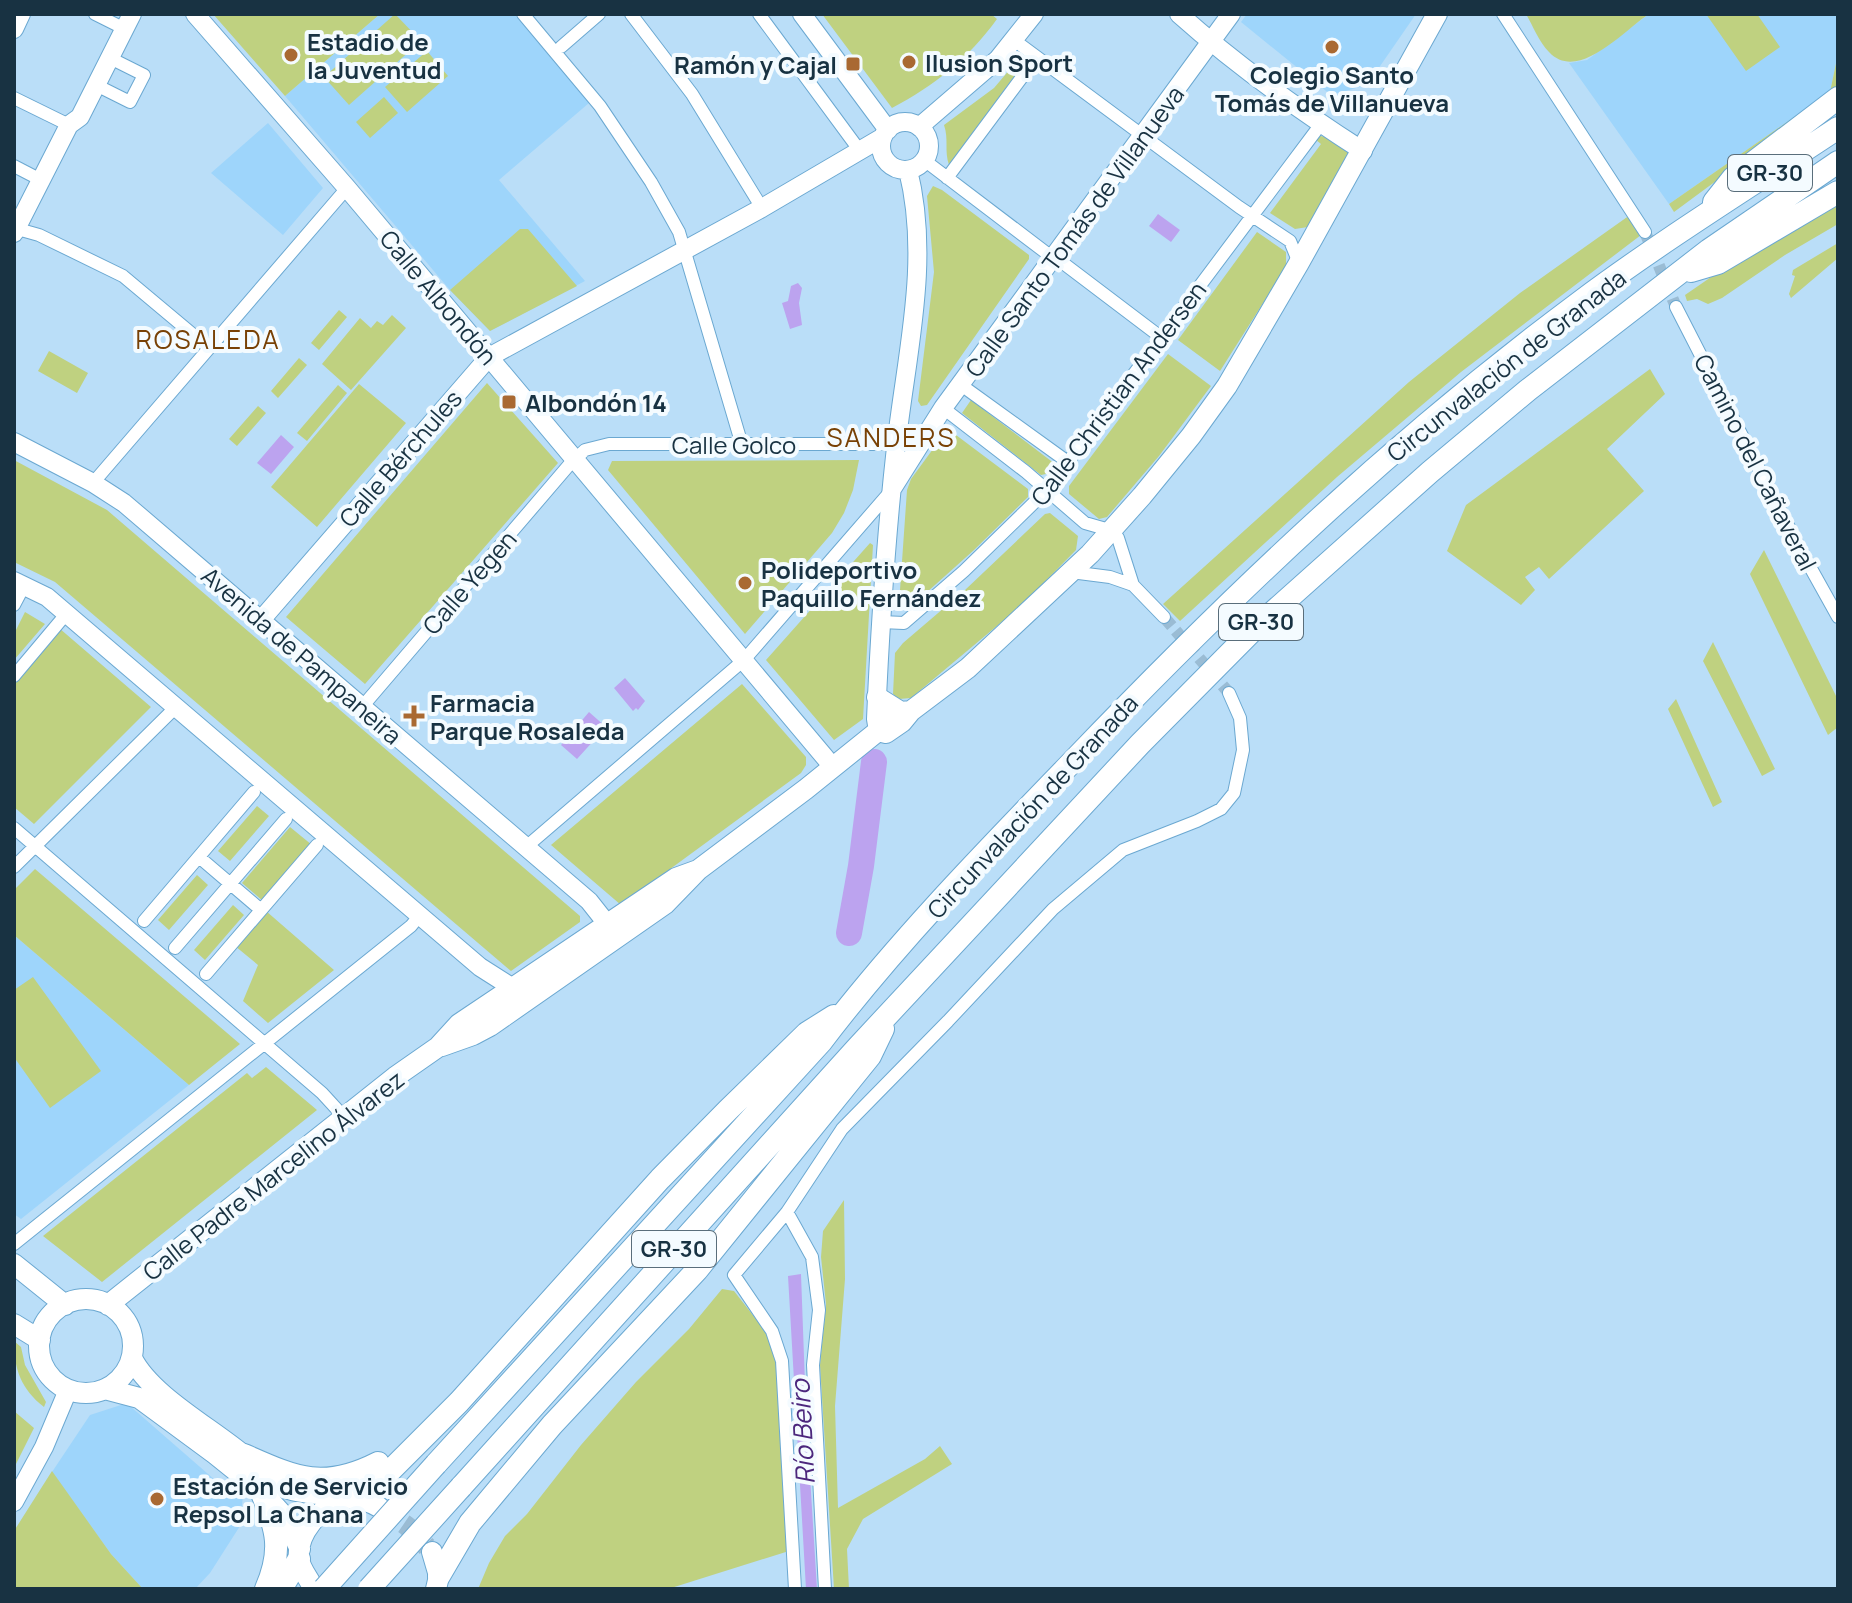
<svg xmlns="http://www.w3.org/2000/svg" width="1852" height="1603" font-family="Manrope,sans-serif">
	<rect width="100%" height="100%" fill="#badef8"/>
	<path fill="#9ed5fb" d="M380,14H514L589,103L499,180L585,281L490,331L450,290L285,96Z
		M1247,14H1416L1367,85L1331,95L1241,22Z
		M1649,14H1838V54L1830,92L1669,204L1569,63L1587,60Z
		M268,123L323,188L283,235L211,173Z
		M14,935L189,1085L21,1219L14,1214Z
		M124,1404L130,1406L231,1494L243,1495L240,1526L210,1573L195,1589H143L111,1554L52,1472L90,1415Z"/>
	<path fill="#bfd180" d="M213,14H380L285,96Z
		M395,14L421,41L349,105L324,77Z
		M822,14H991L997,19C969,58 934,86 892,108Z
		M1526,14H1649C1623,31 1578,83 1549,52C1539,42 1533,26 1526,14Z
		M1706,14H1757L1780,47L1746,71Z
		M427,51L448,76L407,112L385,87Z
		M1838,54V91L1674,212L1669,204L1830,92Z
		M1022,55L1027,59L949,165C944,151 949,139 944,125L994,88Z
		M384,97L398,113L370,138L356,122Z
		M1320,136L1327,137L1350,151L1308,227L1295,229L1270,213L1321,144L1316,140Z
		M933,186L942,190L1029,255V259L927,405L921,406L918,401L934,272L927,196Z
		M1838,199V224L1785,255L1722,298L1708,304L1697,299L1687,301L1685,295L1730,264Z
		M1630,215L1641,235L1461,372L1337,477L1180,621L1163,604L1409,382L1520,293Z
		M520,229H528L577,286L490,331L450,290Z
		M1257,232L1286,252V267L1220,371L1178,340Z
		M1838,243V258L1791,298L1789,294L1795,276L1792,275L1793,270Z
		M339,310L347,317L319,350L311,343Z
		M392,315L406,328L351,390L322,364L360,318L371,328L377,321L383,325Z
		M49,351L88,373L77,393L38,371Z
		M1168,354L1211,386L1159,456L1107,517L1099,519L1069,494V486Z
		M299,358L307,365L278,398L271,391Z
		M1650,369L1665,394L1607,449L1644,491L1549,579L1539,567L1525,577L1535,590L1521,605L1447,551L1466,505Z
		M487,383L558,463L365,684L286,617Z
		M359,384L406,423L317,527L271,487Z
		M338,385L347,393L307,441L297,433Z
		M971,400L1055,464L1046,474L1041,475L962,413Z
		M258,406L266,413L237,446L229,439Z
		M952,432L1028,489V497L974,550L916,602L906,600L900,590L907,490L911,479L944,434Z
		M14,460L107,510L580,916V922L511,971L55,582L14,562Z
		M859,460L853,490L844,513L832,533L745,634L608,470L612,461Z
		M1050,513L1078,536L1076,550L1022,605L911,698L899,699L893,694L895,653L903,643L965,590L1045,514Z
		M870,543L873,545L863,719L834,740L766,660Z
		M1764,550L1838,700V727L1828,735L1750,574Z
		M25,612L45,624L14,660V634Z
		M59,628L151,707L34,824L14,807V681Z
		M1713,642L1775,769L1762,776L1703,661Z
		M742,684L806,757V765L801,773L621,905L551,845Z
		M1676,699L1722,802L1713,807L1668,709Z
		M257,806L269,816L230,861L218,851Z
		M290,827L312,845L264,902L242,883Z
		M35,869L240,1044L189,1085L14,935V890Z
		M197,875L208,885L169,930L158,920Z
		M233,905L244,915L205,960L194,950Z
		M266,911L334,970L268,1023L243,1001L258,965L235,946Z
		M33,977L101,1071L50,1108L14,1057V990Z
		M266,1067L317,1110L102,1282L43,1236L247,1073L252,1078Z
		M844,1200L845,1279L835,1406L838,1508L925,1459L940,1446L952,1464L863,1519L847,1549L849,1589H834L820,1365L826,1304L821,1257L823,1231Z
		M722,1289L734,1291L767,1333L778,1360L789,1551L668,1589H478L489,1563L505,1536L527,1514L581,1445L636,1382L689,1329Z
		M14,1341L21,1347L25,1365L46,1402L44,1407C21,1389 14,1369 14,1341Z
		M14,1411L34,1428L14,1468Z
		M52,1471L111,1554L143,1589H14V1531Z"/>
	<path fill="#bca3ef" d="M1158,214L1180,230L1171,242L1149,226Z
		M798,283L802,288L799,303L802,325L790,329L782,303L788,301L791,286Z
		M281,435L294,447L271,474L257,463Z
		M625,678L645,701L638,710L636,708L633,711L614,688Z
		M589,712L606,727L577,759L561,745Z
		M801,1274L806,1412L817,1589H806L788,1276Z"/>
	<g fill="none" stroke-linecap="round" stroke-linejoin="round">
		<path stroke="#bca3ef" stroke-width="26" d="M849,933L861,866L874,762"/>
		<path stroke="#9abcd4" stroke-width="12" stroke-dasharray="12 6" stroke-linecap="butt" d="M1645,232L1676,307
			M1164,617L1229,693"/>
		<path stroke="#9abcd4" stroke-width="20" stroke-dasharray="20 10" stroke-linecap="butt" d="M379,1507L407,1526L427,1547"/>
		<defs>
			<path id="street" d="M95,14L125,29
				M523,14L600,106L651,182L679,232L742,445
				M631,14L692,94L762,208
				M759,14L860,151
				M1503,14L1645,232
				M1014,40L1239,207L1290,241L1299,263
				M561,47L599,14
				M96,85L130,102L144,75L110,58
				M14,98L69,125
				M924,160L1053,258
				M14,166L41,180
				M947,178L1037,57
				M14,228L39,235L123,276L209,348
				M1063,263L1158,335
				M1676,307L1799,547L1838,617
				M968,390L1065,460
				M943,408L1026,472L1085,523L1113,531L1118,538L1133,585L1164,617
				M93,483L347,188
				M1071,572L1110,577L1133,585
				M14,605L24,586
				M881,622L904,623L964,571L1047,490L1321,124
				M14,676L67,613
				M362,707L569,465L585,450L609,444H896
				M14,828L322,1093L344,1117
				M526,847L744,660L890,492
				M199,857L261,910
				M14,867L176,707
				M144,921L254,792
				M175,948L286,819
				M206,974L317,845
				M787,1212L812,1257L819,1310L813,1365L825,1589
				M14,1244L411,926L420,915
				M795,1589L782,1361L772,1331L734,1275L787,1212L842,1129L948,1021L1053,909L1123,850L1197,821L1221,809L1234,793L1243,750L1240,718L1229,693"/>
			<path id="secondary" d="M195,14L347,188L833,767
				M802,14L888,130
				M1179,14C1236,65 1299,110 1363,151
				M14,29L21,14
				M881 146a24 24 0 1 1 48 0a24 24 0 1 1-48 0Z
				M919,127L998,59L1034,14
				M14,233L69,125L80,117L132,14
				M14,442L93,483L124,503L589,901L608,925
				M892,489L943,408L1231,14
				M14,581L47,597L480,967L513,988
				M261,620L489,357L762,208L883,137
				M878,731L876,719C880,628 886,537 896,447C906,355 931,261 908,170
				M14,1502L44,1447L68,1390"/>
			<path id="primary" d="M877,697L901,712L911,711
				M878,731L886,733L902,722L911,711L968,668L1090,554L1142,496L1191,436L1227,386L1299,263L1437,14
				M442,1046L473,1035L490,1026L665,904L698,870L806,789L878,731L885,721
				M14,1264L65,1305
				M39 1346a47 47 0 1 1 94 0a47 47 0 1 1-94 0Z
				M108,1305L395,1077L438,1047L459,1024L676,878L698,870
				M14,1324L40,1340
				M132,1358C150,1395 211,1428 243,1455C254,1464 264,1476 276,1484C296,1495 320,1491 341,1500
				M105,1389L139,1398L215,1454L261,1491L283,1515L300,1549
				M432,1552L439,1576L436,1589
				M310,1582C306,1575 300,1567 299,1559C296,1534 320,1507 342,1500C355,1496 368,1501 379,1507"/>
			<path id="highway" d="M1714,202L1733,178L1838,98
				M1691,271L1718,263L1838,192
				M244,1455C296,1478 323,1491 378,1463
				M436,1464L821,1042C897,942 987,850 1074,760C1234,593 1395,440 1580,302C1663,240 1752,185 1838,128
				M461,1487L856,1049L1140,744L1254,629L1430,472L1528,390L1709,250L1838,162
				M261,1491C277,1529 283,1550 266,1589
				M353,1498L363,1487L391,1470L459,1402L660,1179L728,1110L807,1033L834,1016
				M439,1576L470,1523L552,1425L697,1270L870,1056L883,1029
				M281,1589L299,1559"/>
		</defs>
		<use href="#street" stroke="#6ba8d1" stroke-width="14"/>
		<use href="#secondary" stroke="#6ba8d1" stroke-width="20"/>
		<use href="#primary" stroke="#6ba8d1" stroke-width="22"/>
		<use href="#highway" stroke="#6ba8d1" stroke-width="24"/>
		<use href="#street" stroke="#fff" stroke-width="12"/>
		<use href="#secondary" stroke="#fff" stroke-width="18"/>
		<use href="#primary" stroke="#fff" stroke-width="20"/>
		<use href="#highway" stroke="#fff" stroke-width="22"/>
		<defs>
			<path id="highway-bridge" d="M324,1589L436,1464
				M369,1589L461,1487"/>
		</defs>
		<use href="#highway-bridge" stroke="#6ba8d1" stroke-width="24" stroke-linecap="butt"/>
		<use href="#highway-bridge" stroke="#fff" stroke-width="22"/>
	</g>
	<g fill="#a96932" stroke="#f4fbff" stroke-width="3">
		<circle cx="1332" cy="47" r="8"/>
		<circle cx="291" cy="55" r="8"/>
		<circle cx="909" cy="62" r="8"/>
		<rect x="845" y="56" width="16" height="16" rx="4"/>
		<rect x="501" y="394" width="16" height="16" rx="4"/>
		<circle cx="745" cy="583" r="8"/>
		<path d="M410 704h8v8h8v8h-8v8h-8v-8h-8v-8h8z"/>
		<circle cx="157" cy="1499" r="8"/>
	</g>
	<g text-anchor="middle" dominant-baseline="central" stroke-width="8" stroke-linejoin="round" paint-order="stroke">
		<g fill="#f4fbff" stroke="#5a6e7b" stroke-width="2">
			<rect x="1728" y="155" width="84" height="36" rx="6"/>
			<rect x="1219" y="604" width="84" height="36" rx="6"/>
			<rect x="632" y="1231" width="84" height="36" rx="6"/>
		</g>
		<g font-size="22" font-weight="bold" fill="#183242">
			<text x="1770" y="173">GR-30</text>
			<text x="1261" y="622">GR-30</text>
			<text x="674" y="1249">GR-30</text>
		</g>
		<g font-size="24" font-weight="bold" fill="#183242" stroke="#f4fbff" text-anchor="start">
			<text x="307" y="41">Estadio de<tspan x="307" dy="28">la Juventud</tspan></text>
			<text x="925" y="62">Ilusion Sport</text>
			<text x="837" y="64" text-anchor="end">Ramón y Cajal</text>
			<text x="1332" y="74" text-anchor="middle">Colegio Santo<tspan x="1332" dy="28">Tomás de Villanueva</tspan></text>
			<text x="525" y="402">Albondón 14</text>
			<text x="761" y="569">Polideportivo<tspan x="761" dy="28">Paquillo Fernández</tspan></text>
			<text x="430" y="702">Farmacia<tspan x="430" dy="28">Parque Rosaleda</tspan></text>
			<text x="173" y="1485">Estación de Servicio<tspan x="173" dy="28">Repsol La Chana</tspan></text>
		</g>
		<g font-size="24" fill="#183242" stroke="#f4fbff">
			<text transform="translate(1074 231) rotate(-54)">Calle Santo Tomás de Villanueva</text>
			<text transform="translate(439 297) rotate(50)">Calle Albondón</text>
			<text transform="translate(1506 365) rotate(-38)">Circunvalación de Granada</text>
			<text transform="translate(1118 393) rotate(-53)">Calle Christian Andersen</text>
			<text x="734" y="444">Calle Golco</text>
			<text transform="translate(400 458) rotate(-49)">Calle Bérchules</text>
			<text transform="translate(1756 462) rotate(63)">Camino del Cañaveral</text>
			<text transform="translate(469 582) rotate(-49)">Calle Yegen</text>
			<text transform="translate(302 655) rotate(41)">Avenida de Pampaneira</text>
			<text transform="translate(1032 806) rotate(-47)">Circunvalación de Granada</text>
			<text transform="translate(273 1175) rotate(-38)">Calle Padre Marcelino Álvarez</text>
		</g>
		<g font-size="26" letter-spacing="2" fill="#784105" stroke="#f4fbff">
			<text x="208" y="339">ROSALEDA</text>
			<text x="891" y="437">SANDERS</text>
		</g>
		<g font-size="26" font-style="italic" fill="#4c277d" stroke="#f4fbff">
			<text transform="translate(802 1432) rotate(-93)">Río Beiro</text>
		</g>
	</g>
	<rect width="1852" height="1603" fill="none" stroke="#183242" stroke-width="32"/>
</svg>
